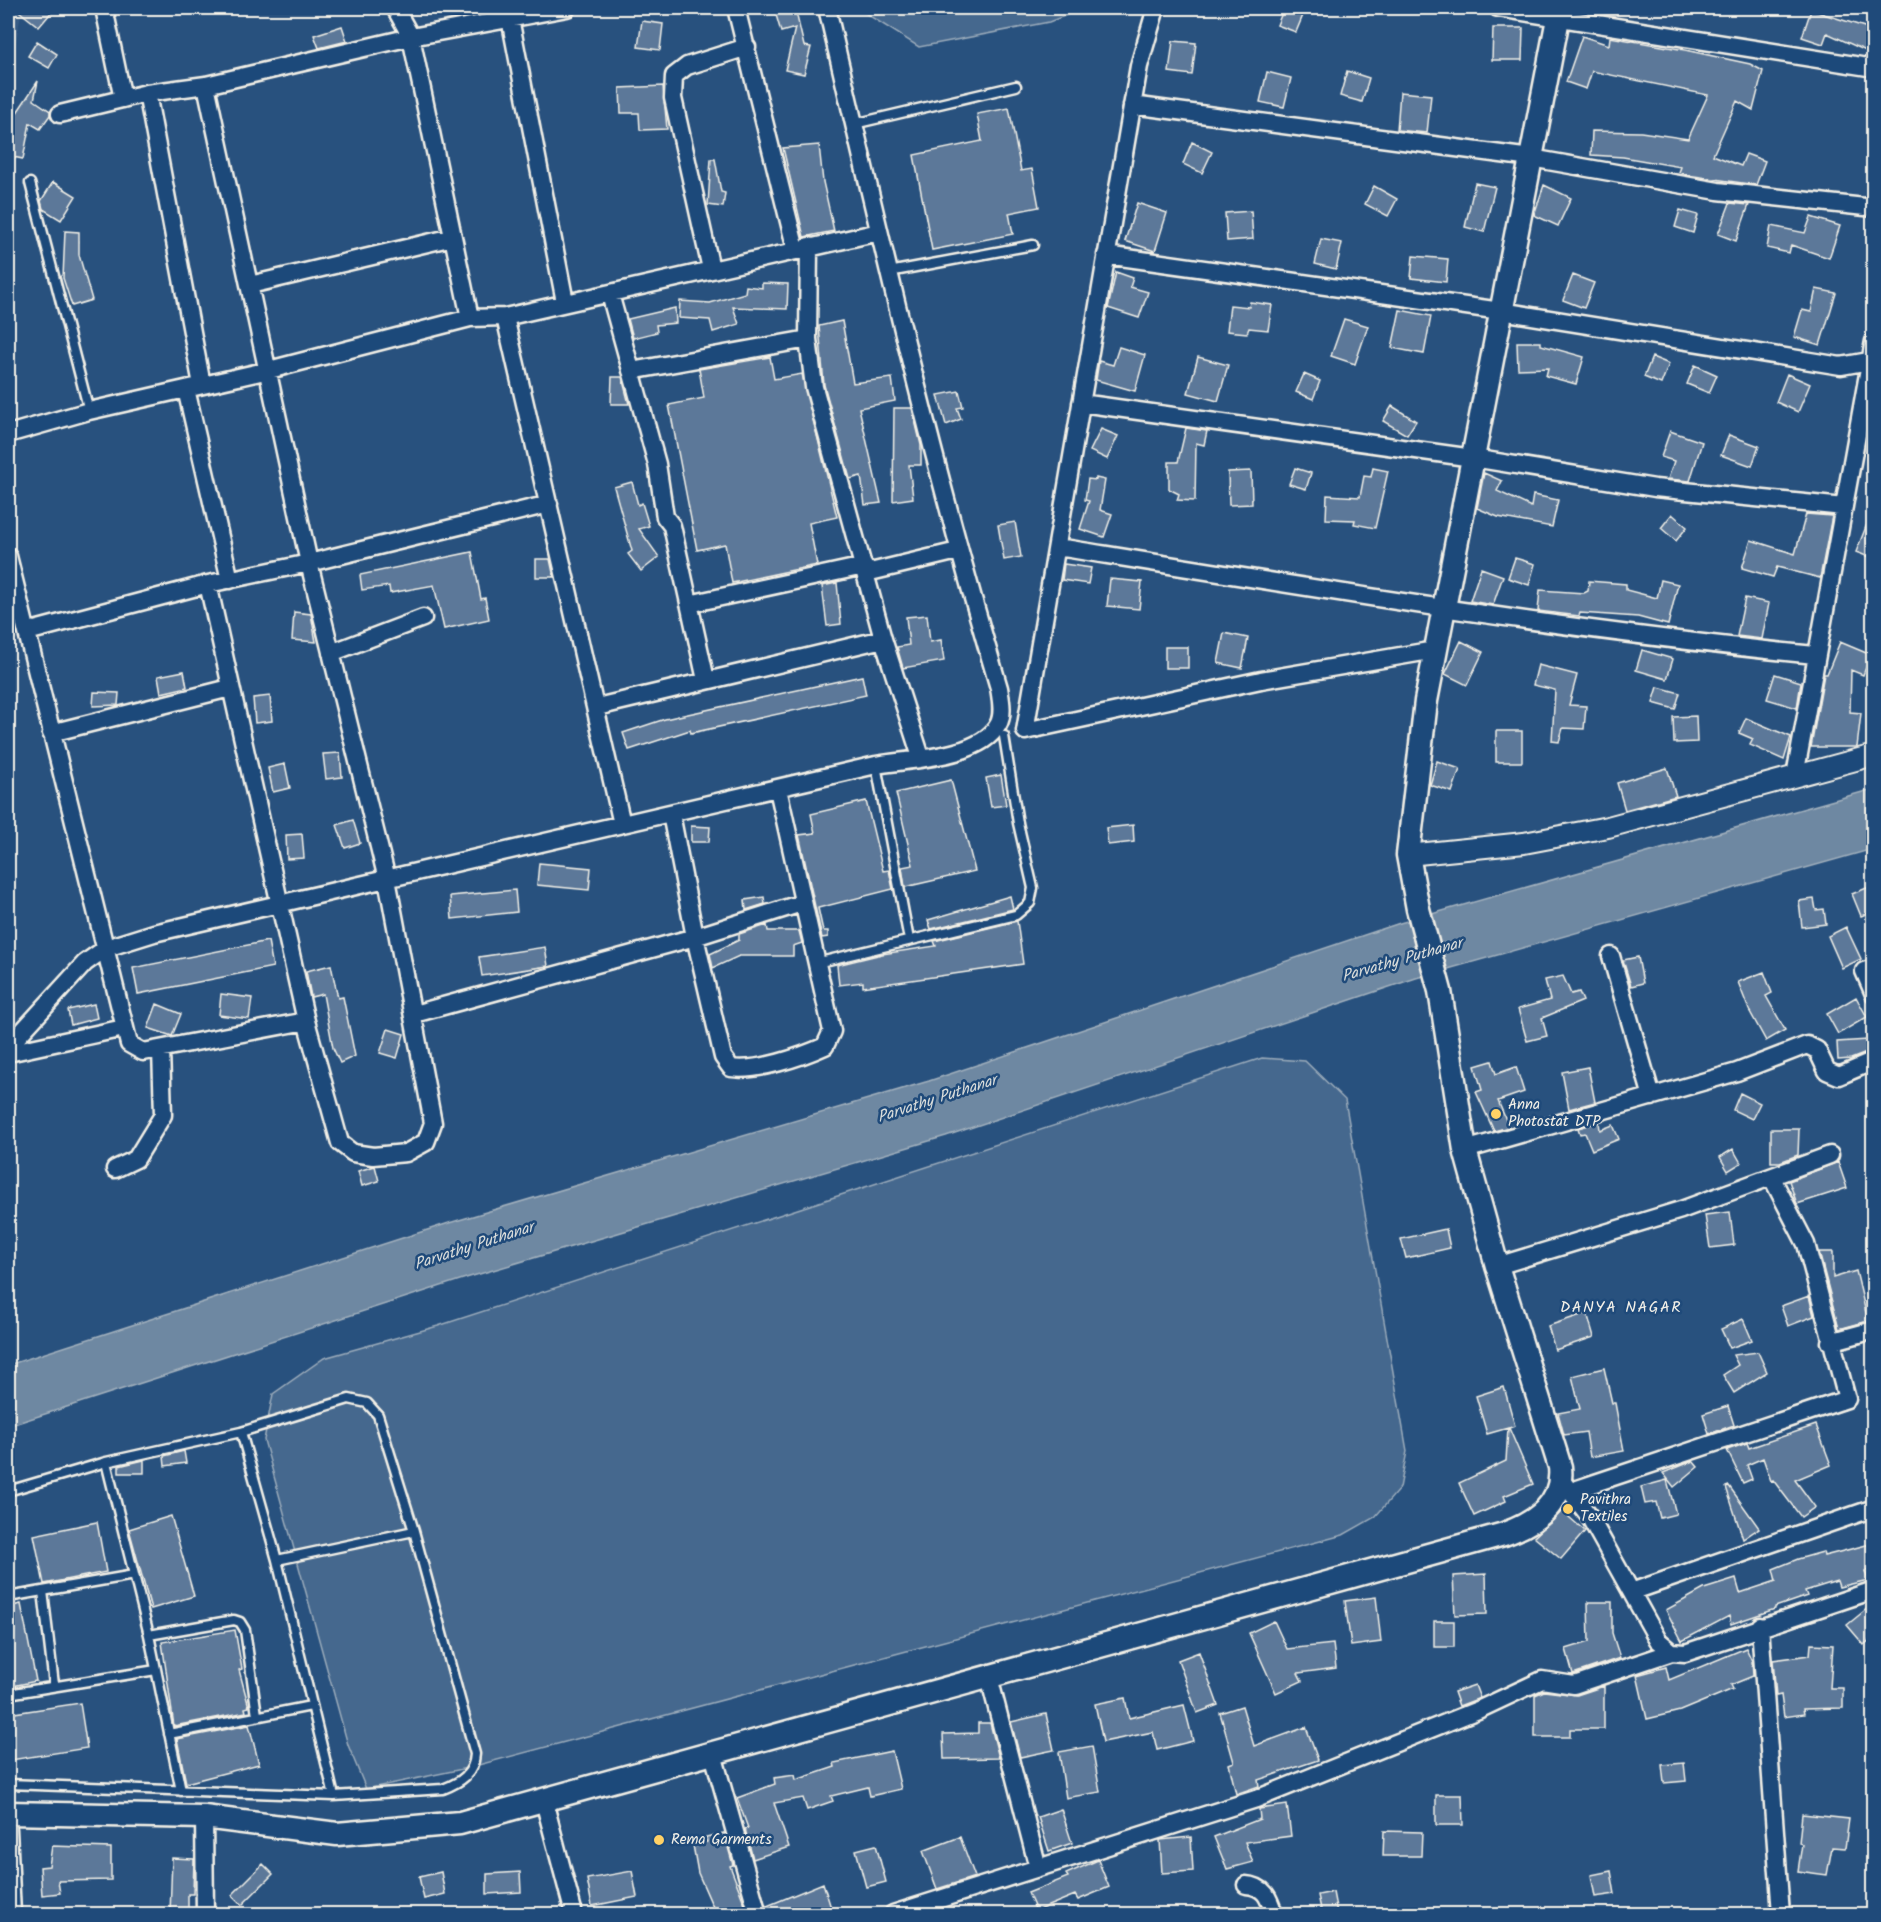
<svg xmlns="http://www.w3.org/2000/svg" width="1881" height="1922" font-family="Kalam,sans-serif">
	<rect width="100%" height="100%" fill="#28517e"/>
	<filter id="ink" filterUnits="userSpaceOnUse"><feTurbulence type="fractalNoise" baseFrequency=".0167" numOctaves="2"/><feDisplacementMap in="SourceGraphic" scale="12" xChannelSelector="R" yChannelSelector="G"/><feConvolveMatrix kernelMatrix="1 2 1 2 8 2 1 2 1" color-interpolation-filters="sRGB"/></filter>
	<g filter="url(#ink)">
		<path fill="#375d86" d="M8,8H22L8,86Z"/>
		<path fill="#45688e" stroke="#9cacbb" stroke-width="1.5" d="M857,8H1084L1049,22L919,47Z
			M1262,1058L1305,1061L1345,1100L1407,1451L1400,1488L1375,1517L1343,1535L467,1768L366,1789L348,1745L264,1440L273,1394L324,1358L438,1326Z"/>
		<path fill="#6e88a2" stroke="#a4b2be" stroke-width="1.5" d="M1873,789V849L1416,978L946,1136L466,1278L8,1426V1365L449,1223L929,1081L1400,923Z"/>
		<path fill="#5b7899" stroke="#f4f1e8" stroke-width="1.5" d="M15,8H55L39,27Z
			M774,8H795L804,46L811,47L804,74L785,70L795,28L781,32Z
			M1284,8H1306L1296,32L1277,25Z
			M1811,10L1874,30L1866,51L1827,33L1823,44L1802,37Z
			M642,21L663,24L660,50L638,47Z
			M342,26L347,41L319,48L314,35Z
			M1493,28H1523L1522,60H1492Z
			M1582,36L1609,45L1610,37L1685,50L1750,64L1763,71L1753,110L1737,101L1713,155L1741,166L1746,154L1765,161L1756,185L1687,175L1679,172L1681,167L1623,157L1591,155L1592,131L1641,132L1688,139L1708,95L1592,71L1586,89L1566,82Z
			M37,41L57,54L49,68L28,56Z
			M1173,41L1196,43L1192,75L1169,72Z
			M1347,71L1369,78L1362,102L1340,96Z
			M1267,72L1291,78L1284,107L1260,102Z
			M38,81L34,100L50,111V115L40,129L30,123L23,159L8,156V126Z
			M663,86L667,129L640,130L639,113H621L620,88Z
			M1400,92L1431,95L1427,133L1397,130Z
			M1009,108L1021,171L1032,169L1039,207L1009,213L1013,234L932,250L914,155L982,141L977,114Z
			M1192,142L1212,152L1202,173L1183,164Z
			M819,145L823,182L834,231L804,237L783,148Z
			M711,159H715L721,192L725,193L723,207L708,205Z
			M53,182L76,196L61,220L43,209L41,201Z
			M1475,183L1495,187L1484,232L1465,227Z
			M1544,185L1571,198L1558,226L1534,215Z
			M1374,186L1397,199L1388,216L1365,204Z
			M1137,203L1167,213L1155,251L1125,241Z
			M1730,203L1749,205L1736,241L1718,234Z
			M1680,210L1698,215L1693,233L1675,227Z
			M1251,211L1253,239L1227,241L1225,213Z
			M1811,217L1840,226L1829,258L1791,245L1789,253L1767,248L1771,226L1805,233Z
			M65,231L79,232V255L92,300L72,306L63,278Z
			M1321,239L1342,243L1336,269L1315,264Z
			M1413,256L1448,259L1446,282L1411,278Z
			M1116,272L1133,278L1130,287L1148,292L1139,318L1108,308Z
			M1573,275L1594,283L1584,308L1563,300Z
			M762,283L788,284L787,309L733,307L739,324L713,332L710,320L679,318L680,301L710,303L745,293L746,286L762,288Z
			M1816,289L1836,293L1820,345L1794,337L1802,310L1811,312Z
			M1250,302L1272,305L1268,330L1249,328L1247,333L1227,331L1230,305L1249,307Z
			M675,308L676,323L656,325L657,332L633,338L628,319Z
			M1400,310L1431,316L1424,354L1392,348Z
			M1344,319L1368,326L1355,364L1331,356Z
			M842,321L853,383L892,378L895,401L859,408L881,503L865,505L861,476L850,479L824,385L819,326Z
			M1517,342H1541V345L1584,357L1576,384L1546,376L1548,368L1518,369Z
			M1119,347L1145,355L1135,391L1096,380L1099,361L1113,365Z
			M770,357L774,379L802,374L837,517L809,523L817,565L732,583L725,544L697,550L669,405L704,398L699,369Z
			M1198,357L1228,365L1218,401L1188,393Z
			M1652,357L1669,364L1661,384L1644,377Z
			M1695,365L1717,375L1709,393L1687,384Z
			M1304,374L1320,381L1313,399L1296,392Z
			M1787,374L1810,384L1798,412L1776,402Z
			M612,377H622L629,404H611Z
			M959,391L963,407L957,408L961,419L946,425L938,395Z
			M1392,406L1416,421L1407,435L1383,421Z
			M894,408H912L921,445V465H909L913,498L893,501Z
			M1186,428L1207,431L1204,445L1196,443L1195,501L1177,500L1179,494L1169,489V462H1178Z
			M1101,429L1118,436L1107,459L1090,451Z
			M1670,431L1702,442L1690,481L1668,479L1674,461L1661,457Z
			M1729,435L1759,446L1752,466L1721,455Z
			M1295,468L1311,473L1306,489L1289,484Z
			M1373,468L1388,471L1375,528L1354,524L1355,520L1326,519L1327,495L1360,497L1364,476L1371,477Z
			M1251,471L1252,504L1229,505L1228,472Z
			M1484,473L1502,481L1497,491L1531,507L1533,495L1558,500L1552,527L1498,517L1477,508Z
			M1096,478L1105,480L1100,510L1112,514L1104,537L1080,529L1089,501L1085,500L1088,479L1096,480Z
			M632,482L638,505L642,503L649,526L639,529L659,557L641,571L628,554L632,551L614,487Z
			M1873,509H1874V559L1856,552Z
			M1672,514L1687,527L1676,541L1661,528Z
			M1806,514L1832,516L1820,578L1777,567L1773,577L1742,568L1751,540L1795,554Z
			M1015,522L1021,557L1004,560L998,525Z
			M472,552L481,599L485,598L489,619L444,629L434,585L390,593L389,586L362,590L360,575Z
			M1515,558L1535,564L1529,585L1508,578Z
			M536,559H550L554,577H536Z
			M1064,564L1091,568L1088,584L1062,580Z
			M1481,568L1503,576L1493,605L1470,601Z
			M1110,579L1142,582L1139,609L1107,606Z
			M1661,580L1678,584L1668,625L1638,617L1580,613L1579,616L1538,611L1540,590L1584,593L1588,591L1589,581L1626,584V590L1657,598Z
			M837,583L841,624L827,626L822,586Z
			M1745,598L1769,603L1762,639L1737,636Z
			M294,612L311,614L316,642L292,640Z
			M927,615L930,642L941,640L944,661L903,668L897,647L909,645L906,617Z
			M1224,633L1248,638L1242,668L1218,663Z
			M1461,641L1483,652L1467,685L1445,674Z
			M1840,642L1871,655L1863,675L1851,670L1850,712L1861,713L1857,747H1811L1824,674H1827Z
			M1165,647H1188V668H1165Z
			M1642,650L1673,659L1667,679L1636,670Z
			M1538,665L1577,675L1569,705L1586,706L1584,729L1563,728L1559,742L1552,741L1555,690L1533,685Z
			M184,671L187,687L161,693L158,676Z
			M1775,674L1801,682L1797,708L1767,699Z
			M862,676L866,695L691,733L690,730L629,750L623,733L665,719Z
			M1658,687L1680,693L1675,709L1653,703Z
			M94,692L119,693L118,705L93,706Z
			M270,696L272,721L255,723L253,698Z
			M1696,716L1697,742L1674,743L1673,717Z
			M1746,718L1791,737L1784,760L1750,745L1753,739L1739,733Z
			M1496,731H1522V762H1496Z
			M340,753L342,777L326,779L323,754Z
			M1437,761L1460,769L1452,792L1430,785Z
			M285,764L290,788L273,792L268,768Z
			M1667,768L1676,796L1625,810L1617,783Z
			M1001,775L1006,805L991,807L986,778Z
			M951,780L975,871L905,887L902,867L913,865L896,793Z
			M866,801L883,871L889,870L893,889L818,908L823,931H828V937L822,938L799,835L815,833L811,814Z
			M353,820L360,843L345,848L337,825Z
			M1133,825L1134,842L1108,845L1106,828Z
			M691,826L710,827L709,842H691Z
			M302,834L304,858L287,859L286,835Z
			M539,863L591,868L589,890L537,885Z
			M1874,885V911L1861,916L1852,894Z
			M515,890L517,912L452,919L450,896Z
			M1010,896L1013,909L931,929L928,920Z
			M764,897L765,904L746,910L745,900Z
			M1814,899L1816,910L1824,909L1826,924L1802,927L1799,901Z
			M1017,921L1023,964L863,987V982L839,985L837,965L882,954L936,946L934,941Z
			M767,925L768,931H799L802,943L793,946V956H739L713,968L710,954L739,940V934Z
			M1846,927L1861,959L1842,968L1828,936Z
			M268,941L273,967L138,994L133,968Z
			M545,947L548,966L482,976L479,957Z
			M1638,957L1643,983L1631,986L1623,960Z
			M331,965L338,998L343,997L355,1056L340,1063L333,1048L323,994L311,997L306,971Z
			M1764,972L1772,993L1766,996L1785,1030L1766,1041L1749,1010L1738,982Z
			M1563,976L1571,994L1579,992L1583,1001L1542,1018L1547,1036L1527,1041L1518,1009L1550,1000L1545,980Z
			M221,994L252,998L249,1019L219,1015Z
			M1856,997L1867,1017L1838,1034L1827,1014Z
			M94,1004L97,1018L71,1025L68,1010Z
			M157,1004L181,1014L172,1036L148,1028Z
			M388,1029L404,1034L397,1058L380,1053Z
			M1868,1040L1869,1052L1851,1059L1838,1060L1837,1042Z
			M1492,1061L1496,1074L1516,1067L1524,1092L1498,1101L1509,1127L1494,1131L1476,1092L1482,1090L1475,1066Z
			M1588,1067L1595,1102L1569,1109L1562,1072Z
			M1740,1093L1760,1103L1752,1119L1733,1110Z
			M1599,1122L1600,1130L1613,1125L1619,1139L1592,1150L1585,1133L1580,1134L1578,1128Z
			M1771,1129H1799L1798,1155L1780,1162H1771Z
			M1733,1149L1741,1163L1728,1171L1720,1157Z
			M1838,1162L1847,1188L1797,1204L1789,1181Z
			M375,1166L379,1181L362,1186L358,1171Z
			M1730,1212L1734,1245L1710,1248L1705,1215Z
			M1446,1229L1450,1248L1406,1258L1401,1239Z
			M1819,1252H1833V1278L1856,1271L1868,1321L1839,1329Z
			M1809,1296L1814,1316L1788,1326L1781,1306Z
			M1587,1313L1594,1337L1555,1350L1548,1326Z
			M1743,1319L1752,1340L1730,1348L1721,1329Z
			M1758,1352L1767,1372L1734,1393L1723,1375L1738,1365L1733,1355Z
			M1604,1368L1612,1403H1615L1624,1451L1590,1457L1586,1432L1564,1435L1558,1413L1580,1409L1572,1376Z
			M1504,1387L1515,1426L1509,1428L1533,1484L1504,1496L1506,1501L1474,1516L1459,1483L1506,1461L1508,1428L1487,1434L1476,1396Z
			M1728,1406L1734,1425L1709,1434L1703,1414Z
			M1816,1425L1831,1465L1795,1480L1815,1507L1801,1517L1773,1480L1771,1481L1763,1458L1747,1465L1752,1479L1743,1483L1727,1450L1747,1443L1749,1448Z
			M184,1451L186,1463L165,1466L164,1456Z
			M144,1460V1473H119V1466Z
			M1693,1461L1698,1467L1674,1487L1663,1473Z
			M1667,1480L1676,1514L1660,1518L1656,1502L1645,1504L1641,1487Z
			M1729,1486L1759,1528L1743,1539L1726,1487Z
			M1562,1511L1585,1531L1561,1559L1534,1537Z
			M171,1516L194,1596L151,1609L129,1529Z
			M97,1522L106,1572L44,1584L34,1535Z
			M1874,1543V1569L1865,1571L1868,1580L1839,1587L1837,1581L1805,1591L1807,1596L1775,1607V1609L1731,1624L1729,1616L1682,1641L1666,1610L1704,1589L1736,1579L1740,1593L1776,1581L1773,1569L1798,1559L1823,1552L1824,1556Z
			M1486,1574L1487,1614L1455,1615L1453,1576Z
			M1376,1597L1381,1642L1351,1646L1345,1601Z
			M1588,1602H1612V1633L1620,1658L1573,1674L1566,1649L1589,1642Z
			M1874,1603V1636L1864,1645L1847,1625Z
			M21,1604L36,1681L8,1687V1607Z
			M1274,1621L1287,1649L1333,1644L1336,1668L1298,1673L1302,1681L1276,1693L1249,1633Z
			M1434,1621H1454V1647H1434Z
			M235,1630L242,1669L239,1670L249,1707L245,1708L246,1712L174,1726L162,1642Z
			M1811,1644L1833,1645L1830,1688H1843V1708L1803,1709L1804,1714L1784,1717L1781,1695L1776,1696L1773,1660L1810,1655Z
			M1746,1648L1752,1661L1753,1676L1731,1685L1733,1689L1680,1711L1647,1719L1637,1675L1666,1667L1669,1680Z
			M1199,1652L1218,1705L1197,1713L1178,1660Z
			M1475,1685L1480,1698L1459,1706L1454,1692Z
			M1604,1686V1729H1570V1737H1535V1695L1544,1691L1577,1695Z
			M1125,1698L1129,1718L1184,1705L1193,1741L1157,1750L1153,1732L1103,1742L1095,1704Z
			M80,1703L87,1748L11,1760L8,1714Z
			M1242,1706L1254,1746L1306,1727L1318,1760L1258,1780L1259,1786L1236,1794L1229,1764L1234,1762L1220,1713Z
			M1046,1714L1054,1750L1020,1757L1011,1722Z
			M978,1723H990L999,1758L944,1759L943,1734L978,1733Z
			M249,1725L259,1764L186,1783L177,1739Z
			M1092,1746L1100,1792L1066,1798L1059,1752Z
			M892,1751L901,1789L870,1796L868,1787L831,1796L833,1801L807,1810L803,1798L774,1803L789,1847L753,1859L745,1829L748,1828L737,1798L775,1784L774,1778L795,1775L796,1780L835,1767L834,1763Z
			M1684,1763L1686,1781L1664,1783L1662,1765Z
			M1436,1795H1462L1463,1825H1436Z
			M1287,1805L1291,1836L1245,1842L1253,1862L1227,1869L1214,1837L1260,1819L1259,1809Z
			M1061,1809L1072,1843L1049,1851L1038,1817Z
			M1802,1814L1849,1819L1845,1848L1832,1847L1827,1875L1798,1871L1802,1844L1799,1843Z
			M1384,1831L1422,1832L1421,1856H1383Z
			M724,1833L733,1865L730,1866L745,1905L723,1914H716L698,1873L693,1845L707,1842L706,1837Z
			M960,1837L975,1877L937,1889L923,1851Z
			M1191,1837L1193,1871L1162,1873L1160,1840Z
			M876,1845L886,1882L866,1887L856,1850Z
			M52,1846L111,1848V1880L58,1881L60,1893L42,1895L40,1867L49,1866Z
			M172,1858L194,1859L193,1894H188V1914H170Z
			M1098,1860L1109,1887L1078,1900L1075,1895L1036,1911L1028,1893L1068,1877L1066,1874Z
			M263,1864L273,1874L242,1905L232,1895Z
			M632,1871L637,1897L592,1906L587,1879Z
			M1611,1871L1615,1894L1595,1897L1591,1875Z
			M441,1872L445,1894L424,1899L419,1877Z
			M520,1872L521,1892L487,1894V1874Z
			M823,1883L833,1914H768L767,1906Z
			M1333,1892L1337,1913L1322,1914L1318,1895Z"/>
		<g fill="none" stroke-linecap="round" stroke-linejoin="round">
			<defs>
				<path id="service" d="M854,124L1016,86
					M30,183L89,411
					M889,272L1033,245
					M876,765L909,940
					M816,963L1016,915L1030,903L1033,888L1018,823L1004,736
					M106,1462L149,1635L181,1791
					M8,1491L106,1462L241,1432L349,1399L367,1403L378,1415L414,1531L475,1754C474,1774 461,1782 443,1789L334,1796
					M277,1560L414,1531
					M43,1591L54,1685
					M8,1597L134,1575
					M149,1635L234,1620L240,1622L245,1630L257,1715
					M8,1694L156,1670
					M169,1734L311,1706
					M8,1784L334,1796L277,1560L241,1432"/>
				<path id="minor" d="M104,8L123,99
					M395,8L411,37L470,318
					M508,8L565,302
					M736,8L796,250
					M1156,8L1139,66L1025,731L1261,680L1435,650
					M1498,8L1874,68
					M206,85L309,563L387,879L433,1123L426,1142L406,1153L373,1156L353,1153L340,1143L306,1021L208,584
					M147,93L202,385
					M1132,105L1531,158L1718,191L1874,208
					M60,114L147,93L206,85L411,37L567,8
					M809,246L808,339L814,387L883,639L921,757
					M1106,255L1501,311L1841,366L1869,361
					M711,269L673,98L674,76L687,66L747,47
					M250,285L453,237
					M610,294L657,464L665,517L672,526L706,680
					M505,317L622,824
					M631,371L808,339
					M186,389L230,580
					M1081,403L1473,458L1655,488L1844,507
					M8,434L89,411L269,370L470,318L505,317L879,232
					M1058,547C1310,588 1561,630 1815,655
					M8,556L129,1044L143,1052L306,1021
					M866,573L958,551
					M689,604L864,566
					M27,632L208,584L309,563L549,504
					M331,653L423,618
					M597,707L883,639
					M51,733L230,688
					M1795,776L1874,341
					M671,814L695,937L723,1057L731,1068C756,1072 801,1057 825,1046L832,1031L778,789
					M1611,956L1652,1097
					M1874,968L1864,971L1874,994
					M414,1014L695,937L802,903
					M8,1047L85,963L106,948L154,933L876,765C910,759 980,758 998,725C1004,715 1001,700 999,688C932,464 880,236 827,8
					M8,1053L124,1028
					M1465,1150L1737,1072L1807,1045L1817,1050L1827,1071L1839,1076L1874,1061
					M115,1169L136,1159L163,1115L161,1049
					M1497,1266L1681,1210L1830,1155
					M1830,1342L1874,1330
					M1563,1482L1589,1516L1658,1640L1672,1652L1685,1653L1874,1590
					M1571,1491L1847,1399L1806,1244L1772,1178
					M1631,1592L1874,1508
					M1760,1626L1781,1914
					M989,1677L1038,1868
					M713,1754L758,1914
					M544,1801L574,1914
					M204,1817L205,1914
					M8,1829L12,1914
					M1246,1885C1265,1886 1269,1898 1274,1914
					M893,1914L1256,1799L1478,1710L1542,1680L1574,1685L1672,1652"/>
				<path id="tertiary" d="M1408,855L1524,843L1608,827L1874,755"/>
				<path id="secondary" d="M8,1813L204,1817L337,1834L460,1823L1504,1534C1535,1523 1564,1504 1560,1467L1497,1266L1465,1150L1440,991L1418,909L1408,855L1426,701L1560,8"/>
			</defs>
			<use href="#service" stroke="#f4f1e8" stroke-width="13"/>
			<use href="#minor" stroke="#f4f1e8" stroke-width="21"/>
			<use href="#tertiary" stroke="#f4f1e8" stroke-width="24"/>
			<use href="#secondary" stroke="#f4f1e8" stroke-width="27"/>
			<use href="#service" stroke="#1f4a7a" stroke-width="8"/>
			<use href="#minor" stroke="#1f4a7a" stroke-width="16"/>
			<use href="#tertiary" stroke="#1f4a7a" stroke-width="20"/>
			<use href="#secondary" stroke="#1f4a7a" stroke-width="22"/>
		</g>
	</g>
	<g fill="#ffd166" stroke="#1f4a7a" stroke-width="2">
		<circle cx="1496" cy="1114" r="6"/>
		<circle cx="1568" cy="1509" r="6"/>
		<circle cx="659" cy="1840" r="6"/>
	</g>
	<g text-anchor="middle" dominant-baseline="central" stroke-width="5" stroke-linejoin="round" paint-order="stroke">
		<g font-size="15" fill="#f4f1e8" stroke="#1f4a7a" text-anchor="start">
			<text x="1508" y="1105">Anna<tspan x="1508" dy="17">Photostat DTP</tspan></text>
			<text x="1580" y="1500">Pavithra<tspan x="1580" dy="17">Textiles</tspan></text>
			<text x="671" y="1840">Rema Garments</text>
		</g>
		<g font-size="16" font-style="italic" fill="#d9dcda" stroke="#1f4a7a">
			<text transform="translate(1402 960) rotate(-16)">Parvathy Puthanar</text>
			<text transform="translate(937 1099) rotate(-18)">Parvathy Puthanar</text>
			<text transform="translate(474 1246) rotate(-18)">Parvathy Puthanar</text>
		</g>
		<g font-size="16" letter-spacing="1.5" fill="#f4f1e8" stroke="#1f4a7a">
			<text x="1621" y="1307">DANYA NAGAR</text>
		</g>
	</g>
	<rect width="1881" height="1922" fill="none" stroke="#1f4a7a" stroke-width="30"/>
	<rect x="15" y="15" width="1851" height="1892" fill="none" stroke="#f4f1e8" stroke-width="2" filter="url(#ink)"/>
</svg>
